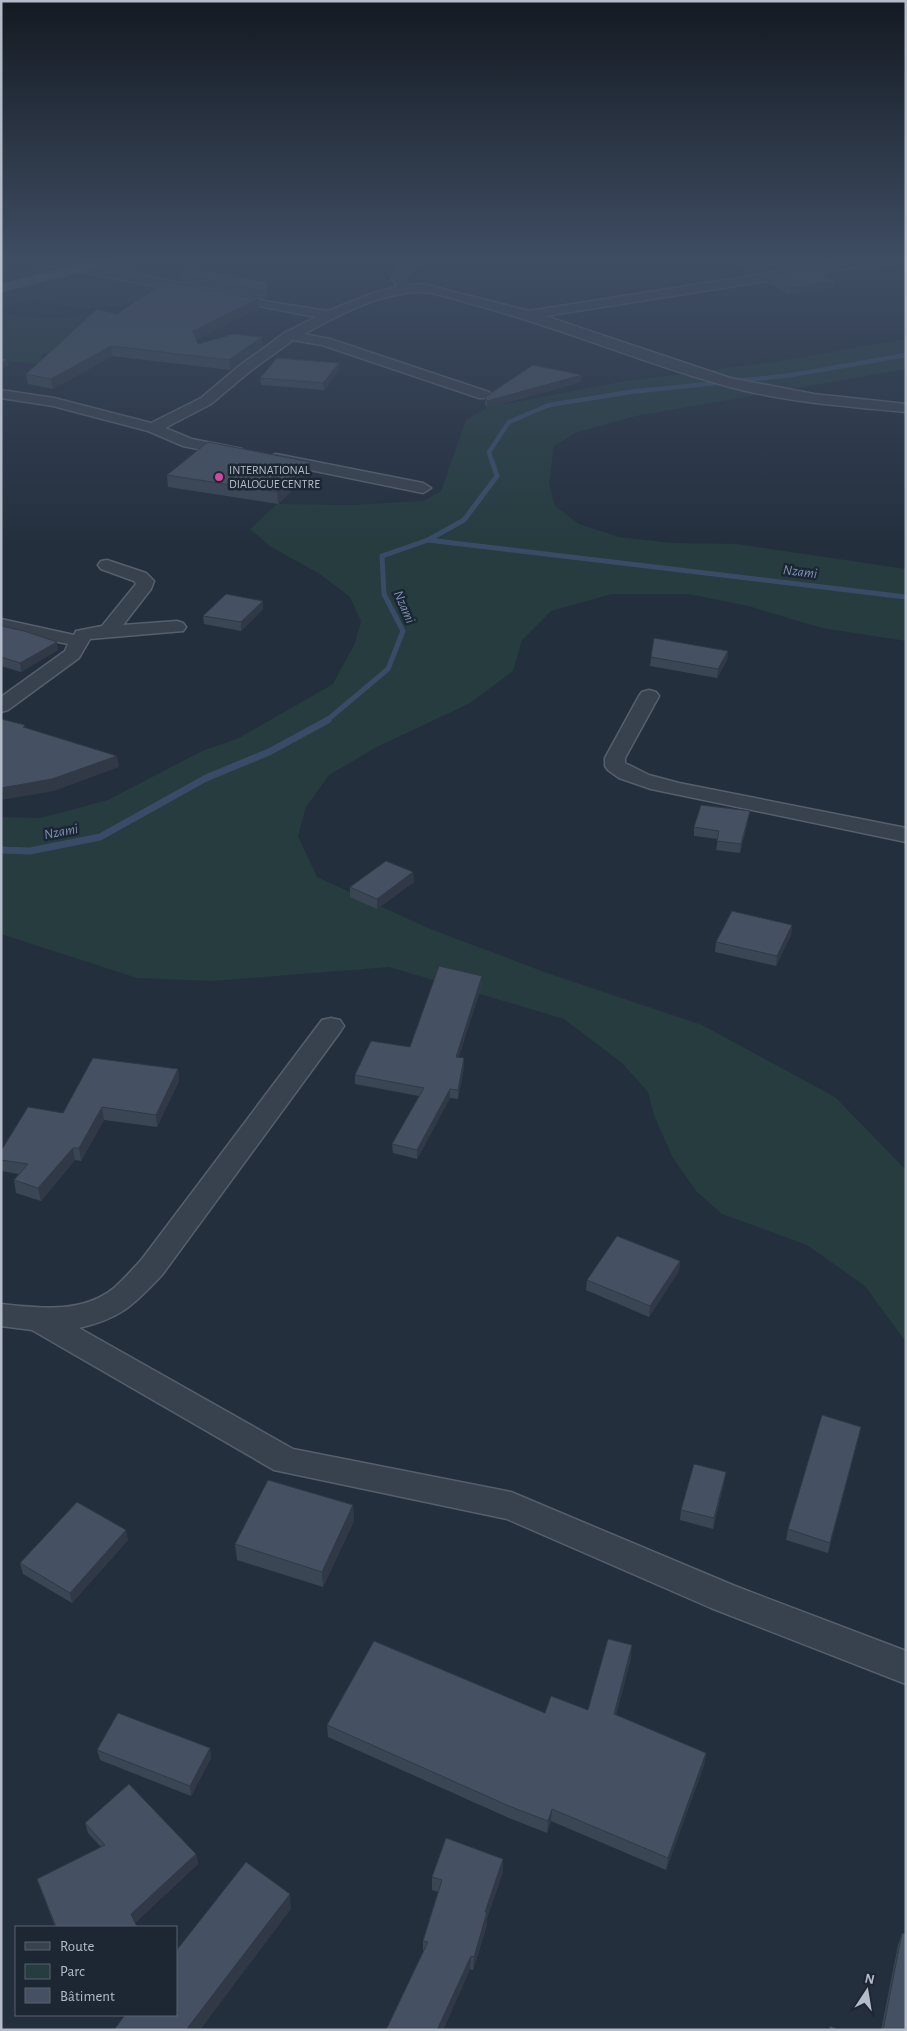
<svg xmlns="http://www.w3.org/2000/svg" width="907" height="2031" font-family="'Alegreya Sans',sans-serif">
	<rect width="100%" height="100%" fill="#242f3e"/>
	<path fill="#263c3f" d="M1,260L62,266L201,296L142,300L125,305L84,309L36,300L1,306Z
		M54,260H188L183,266L185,274C159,289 121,272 93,266C81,263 67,262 54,260Z
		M109,312L151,317L66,349L42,354L40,361L36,364L1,360V313L51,319Z
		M906,339V369L636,416L575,433L554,446L549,483L555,506L579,524L619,537L673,543L737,544L906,569V641L822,628L748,606L689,594H612L551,611L522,640L513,671L470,703L375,748L329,775L306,807L298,836L317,877L430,929L547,973L702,1025L835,1097L906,1170V1342L865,1286L807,1245L722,1214L697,1192L673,1158L655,1118L648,1092L622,1063L564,1019L389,967L212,981L137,978L1,934V817L40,818L108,800L202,751L237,739L333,684L355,643L361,621L350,597L320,574L271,547L250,529L277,504L351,505L423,501L441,491L466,420L489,407L626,381L774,362Z"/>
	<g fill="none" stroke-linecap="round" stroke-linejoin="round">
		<path stroke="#394c67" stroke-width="4.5" d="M492,462L489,452L509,422L549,405L630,392L792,375L906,355"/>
		<path stroke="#394c67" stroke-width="5" d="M428,540L464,520L497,476L492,461
			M325,722L388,669L403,631L384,594L382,556L428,540L906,597"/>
		<path stroke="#394c67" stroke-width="7" d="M1,850L30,851L100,837L206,778L269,752L328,720"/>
		<defs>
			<path id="minor" d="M35,260H63L84,263L276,303L328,311L373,293L397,287L392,278L407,261L426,260L415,267L404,278L409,285L423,284L529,311L844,261L898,260L892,264L844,269L545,316L730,378L814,394L906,404V412C845,406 782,402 723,385C640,362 562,328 479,306C461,302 438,292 420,292C379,293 339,315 304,334L330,339L489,392L491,395L489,398H479L322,345L293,340L249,372L211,404L165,428L192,439L242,449L245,452L242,455L237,457L183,446L148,431L53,406L1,398V390L54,398L151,423L201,398L239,366L286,332L316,317L41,264Z
				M276,454L423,483L431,488L423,493L271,462L268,459L271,456Z
				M107,560L146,573L154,581L151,589L123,625L177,621L183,623L186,627L183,631L90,639L79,658L8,710L1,712V697L65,651L68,644L1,630V619L74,635L76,631L102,626L136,584L134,581L101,569L98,565L101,561Z
				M649,690L656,692L659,696L625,758V763L649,775L679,783L906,828V842L651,789L619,778L608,770L605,766V758L639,696L642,692Z
				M331,1018L340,1020L344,1026L340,1032L162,1275C133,1305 122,1318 79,1328L293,1449L511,1492L735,1586L906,1651V1684L711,1608L507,1519L274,1470L32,1330L1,1326V1304C40,1308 82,1314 114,1288C124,1279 133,1269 142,1259L322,1020Z"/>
			<path id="trunk" d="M94,260H117L115,263L1,292V284Z"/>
		</defs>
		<use href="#minor" stroke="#565f6c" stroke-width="3"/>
		<use href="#trunk" stroke="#434c59" stroke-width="2"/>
		<use href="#minor" fill="#38414e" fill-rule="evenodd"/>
		<use href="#trunk" fill="#656462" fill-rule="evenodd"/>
	</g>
	<path fill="#3b4654" d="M725,260H789L794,262V267L751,274Z
		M180,274L267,282V299L180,281Z
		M769,276L835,281L834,287L790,294L768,283Z
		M258,299L259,308L196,340L198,344L263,346L230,370L112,356L53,389L28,384L26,374L117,314Z
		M339,370L324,390L261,385L260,378Z
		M581,382L487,408L485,405V397Z
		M311,473L278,504L168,487L167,475Z
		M263,601V609L241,631L204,624L203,616Z
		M1,626L58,650L21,672L1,666Z
		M728,651L727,660L717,678L650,666L651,657Z
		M750,811L748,820L740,853L716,850L718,839L694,836V827Z
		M413,872L414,882L377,909L350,897V887Z
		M792,925L791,935L776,966L715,952L716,942Z
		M482,985L458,1057L464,1067L458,1099L450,1098L417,1159L393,1153L392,1144L419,1096L355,1084V1075L410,1047Z
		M178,1069L179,1081L157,1127L104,1120L81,1161L75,1160L41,1201L16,1193L14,1180L19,1174L1,1171V1151L63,1113Z
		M680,1261L679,1271L649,1317L586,1290L587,1280Z
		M861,1427L828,1553L786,1540L788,1529Z
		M726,1472L724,1483L713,1529L680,1520L681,1510Z
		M353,1505L354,1521L323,1587L237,1560L235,1544Z
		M128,1540L72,1603L23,1574L20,1563Z
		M631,1658L616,1715L706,1753L704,1765L666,1870L551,1821L547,1833L509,1818L328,1737L327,1725L545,1713L588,1710Z
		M210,1748L211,1758L191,1796L100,1760L97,1750Z
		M85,1823L196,1854L198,1864L135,1923L137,1927H55L37,1879L101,1847L88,1833Z
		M503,1859V1872L487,1918V1925L473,1970L470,1969L443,2030H386L423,1952V1941L438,1892L432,1890V1877Z
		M902,1933L906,2030H881L898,1945Z"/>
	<path fill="#303945" d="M794,262V267L751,274L752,269Z
		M835,281L834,287L790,294L791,288Z
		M258,299L259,308L194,341L193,331Z
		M262,337L263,346L230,370L229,360Z
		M111,346L112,356L53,389L51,379Z
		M8,359L9,365L1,370V363Z
		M339,363V370L324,390L323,383Z
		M582,375L581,382L487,408V401Z
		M310,462L311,473L278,504L277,492Z
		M263,601V609L241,631V622Z
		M57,642L58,650L21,672L20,663Z
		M728,651L727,660L717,678L718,669Z
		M117,756L119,767L54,791L1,800V788Z
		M750,811L748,820L740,853L741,844Z
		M413,872L414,882L377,909V899Z
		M792,925L791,935L776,966L777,956Z
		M482,976V985L456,1066V1057Z
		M464,1058V1067L458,1099V1090Z
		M178,1069L179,1081L157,1127L156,1115Z
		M450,1089V1098L417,1159V1150Z
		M102,1107L104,1120L81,1161L79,1148Z
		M73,1148L75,1160L41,1201L38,1188Z
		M680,1261L679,1271L649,1317L650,1306Z
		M861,1427L859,1437L828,1553L830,1543Z
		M726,1472L724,1483L713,1529L714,1518Z
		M353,1505L354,1521L323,1587L322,1572Z
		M126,1530L128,1540L72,1603L70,1593Z
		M632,1645L631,1658L613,1726L614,1714Z
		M210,1748L211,1758L191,1796L190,1786Z
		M706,1753L704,1765L666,1870L668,1858Z
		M552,1809L551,1821L547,1833L548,1821Z
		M196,1854L198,1864L134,1924L131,1914Z
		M503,1859V1872L487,1918V1925L473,1970L474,1957L485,1912Z
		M290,1894L291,1909L200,2030H186Z
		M471,1956L470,1969L443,2030H437Z"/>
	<path fill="#455162" stroke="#303945" d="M734,260H789L794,262L752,269Z
		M190,268L267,282V292L180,274Z
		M812,269L835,281L791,288L769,276Z
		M166,281L258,299L193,331L198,344L233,334L262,337L229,360L111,346L51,379L26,374L97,309L117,314Z
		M1,358L8,359L1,363Z
		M277,358L339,363L323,383L260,378Z
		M533,365L582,375L487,401L485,397Z
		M208,442L310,462L277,492L167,475Z
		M226,594L263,601L241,622L203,616Z
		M1,626L24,631L57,642L20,663L1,657Z
		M654,638L728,651L718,669L651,657Z
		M1,719L25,725L23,727L117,756L52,779L1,788Z
		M701,805L750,811L741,844L717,841L719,831L694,827Z
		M386,861L413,872L377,899L350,887Z
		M732,911L792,925L777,956L716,942Z
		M439,966L482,976L456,1057L464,1058L458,1090L450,1089L417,1150L392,1144L424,1088L355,1075L371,1041L410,1047Z
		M93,1058L178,1069L156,1115L102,1107L79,1148H73L38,1188L14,1180L28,1164L1,1160V1151L28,1107L63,1113Z
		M617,1236L680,1261L650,1306L587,1280Z
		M822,1415L861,1427L830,1543L788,1529Z
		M694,1464L726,1472L714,1518L681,1510Z
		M268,1480L353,1505L322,1572L235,1544Z
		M77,1502L126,1530L70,1593L20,1563Z
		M608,1639L632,1645L614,1714L706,1753L668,1858L552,1809L548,1821L509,1806L327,1725L374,1641L545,1713L551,1696L588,1710Z
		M118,1713L210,1748L190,1786L97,1750Z
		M129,1784L196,1854L131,1914L137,1927H56L37,1879L105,1845L85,1823Z
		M446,1838L503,1859L485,1912H487L474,1957L471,1956L437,2030H386L428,1942L423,1941L442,1880L432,1877Z
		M246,1862L290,1894L186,2030H114L125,2015H176V1951Z
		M902,1933L906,1934V2030H883Z
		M830,2026L839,2030H829Z"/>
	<linearGradient id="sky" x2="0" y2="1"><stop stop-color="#141a22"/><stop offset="0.48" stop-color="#3f4d63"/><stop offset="1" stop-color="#3f4d63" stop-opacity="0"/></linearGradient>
	<rect width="907" height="544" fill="url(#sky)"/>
	<circle fill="#d1479c" stroke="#1d2633" stroke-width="2" cx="219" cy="477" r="5"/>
	<g text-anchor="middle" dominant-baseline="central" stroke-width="5" stroke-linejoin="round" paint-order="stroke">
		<g font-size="12" fill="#b4bcc9" stroke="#1d2633" text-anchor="start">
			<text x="229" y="470">INTERNATIONAL<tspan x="229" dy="14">DIALOGUE CENTRE</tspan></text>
		</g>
		<g font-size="14" font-style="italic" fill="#7c92b1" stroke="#1d2633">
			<text transform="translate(800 572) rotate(7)">Nzami</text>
			<text transform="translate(404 607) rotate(66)">Nzami</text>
			<text transform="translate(61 832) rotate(-11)">Nzami</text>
		</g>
	</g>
	<rect width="907" height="2031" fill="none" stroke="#b4bcc9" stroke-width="5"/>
	<rect x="15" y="1926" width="162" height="90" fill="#1d2633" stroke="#59626f"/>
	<rect x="25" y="1942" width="25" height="8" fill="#38414e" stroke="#59626f"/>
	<text x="60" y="1951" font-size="15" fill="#b4bcc9">Route</text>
	<rect x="25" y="1964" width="25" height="15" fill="#263c3f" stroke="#59626f"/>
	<text x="60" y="1976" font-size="15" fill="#b4bcc9">Parc</text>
	<rect x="25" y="1988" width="25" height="15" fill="#455162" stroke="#59626f"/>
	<text x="60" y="2001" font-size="15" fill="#b4bcc9">Bâtiment</text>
	<g transform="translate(867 1991) rotate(12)" stroke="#1d2633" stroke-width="4" paint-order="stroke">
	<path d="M0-4L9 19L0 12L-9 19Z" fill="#b4bcc9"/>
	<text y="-8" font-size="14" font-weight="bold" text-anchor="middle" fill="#b4bcc9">N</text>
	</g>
</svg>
